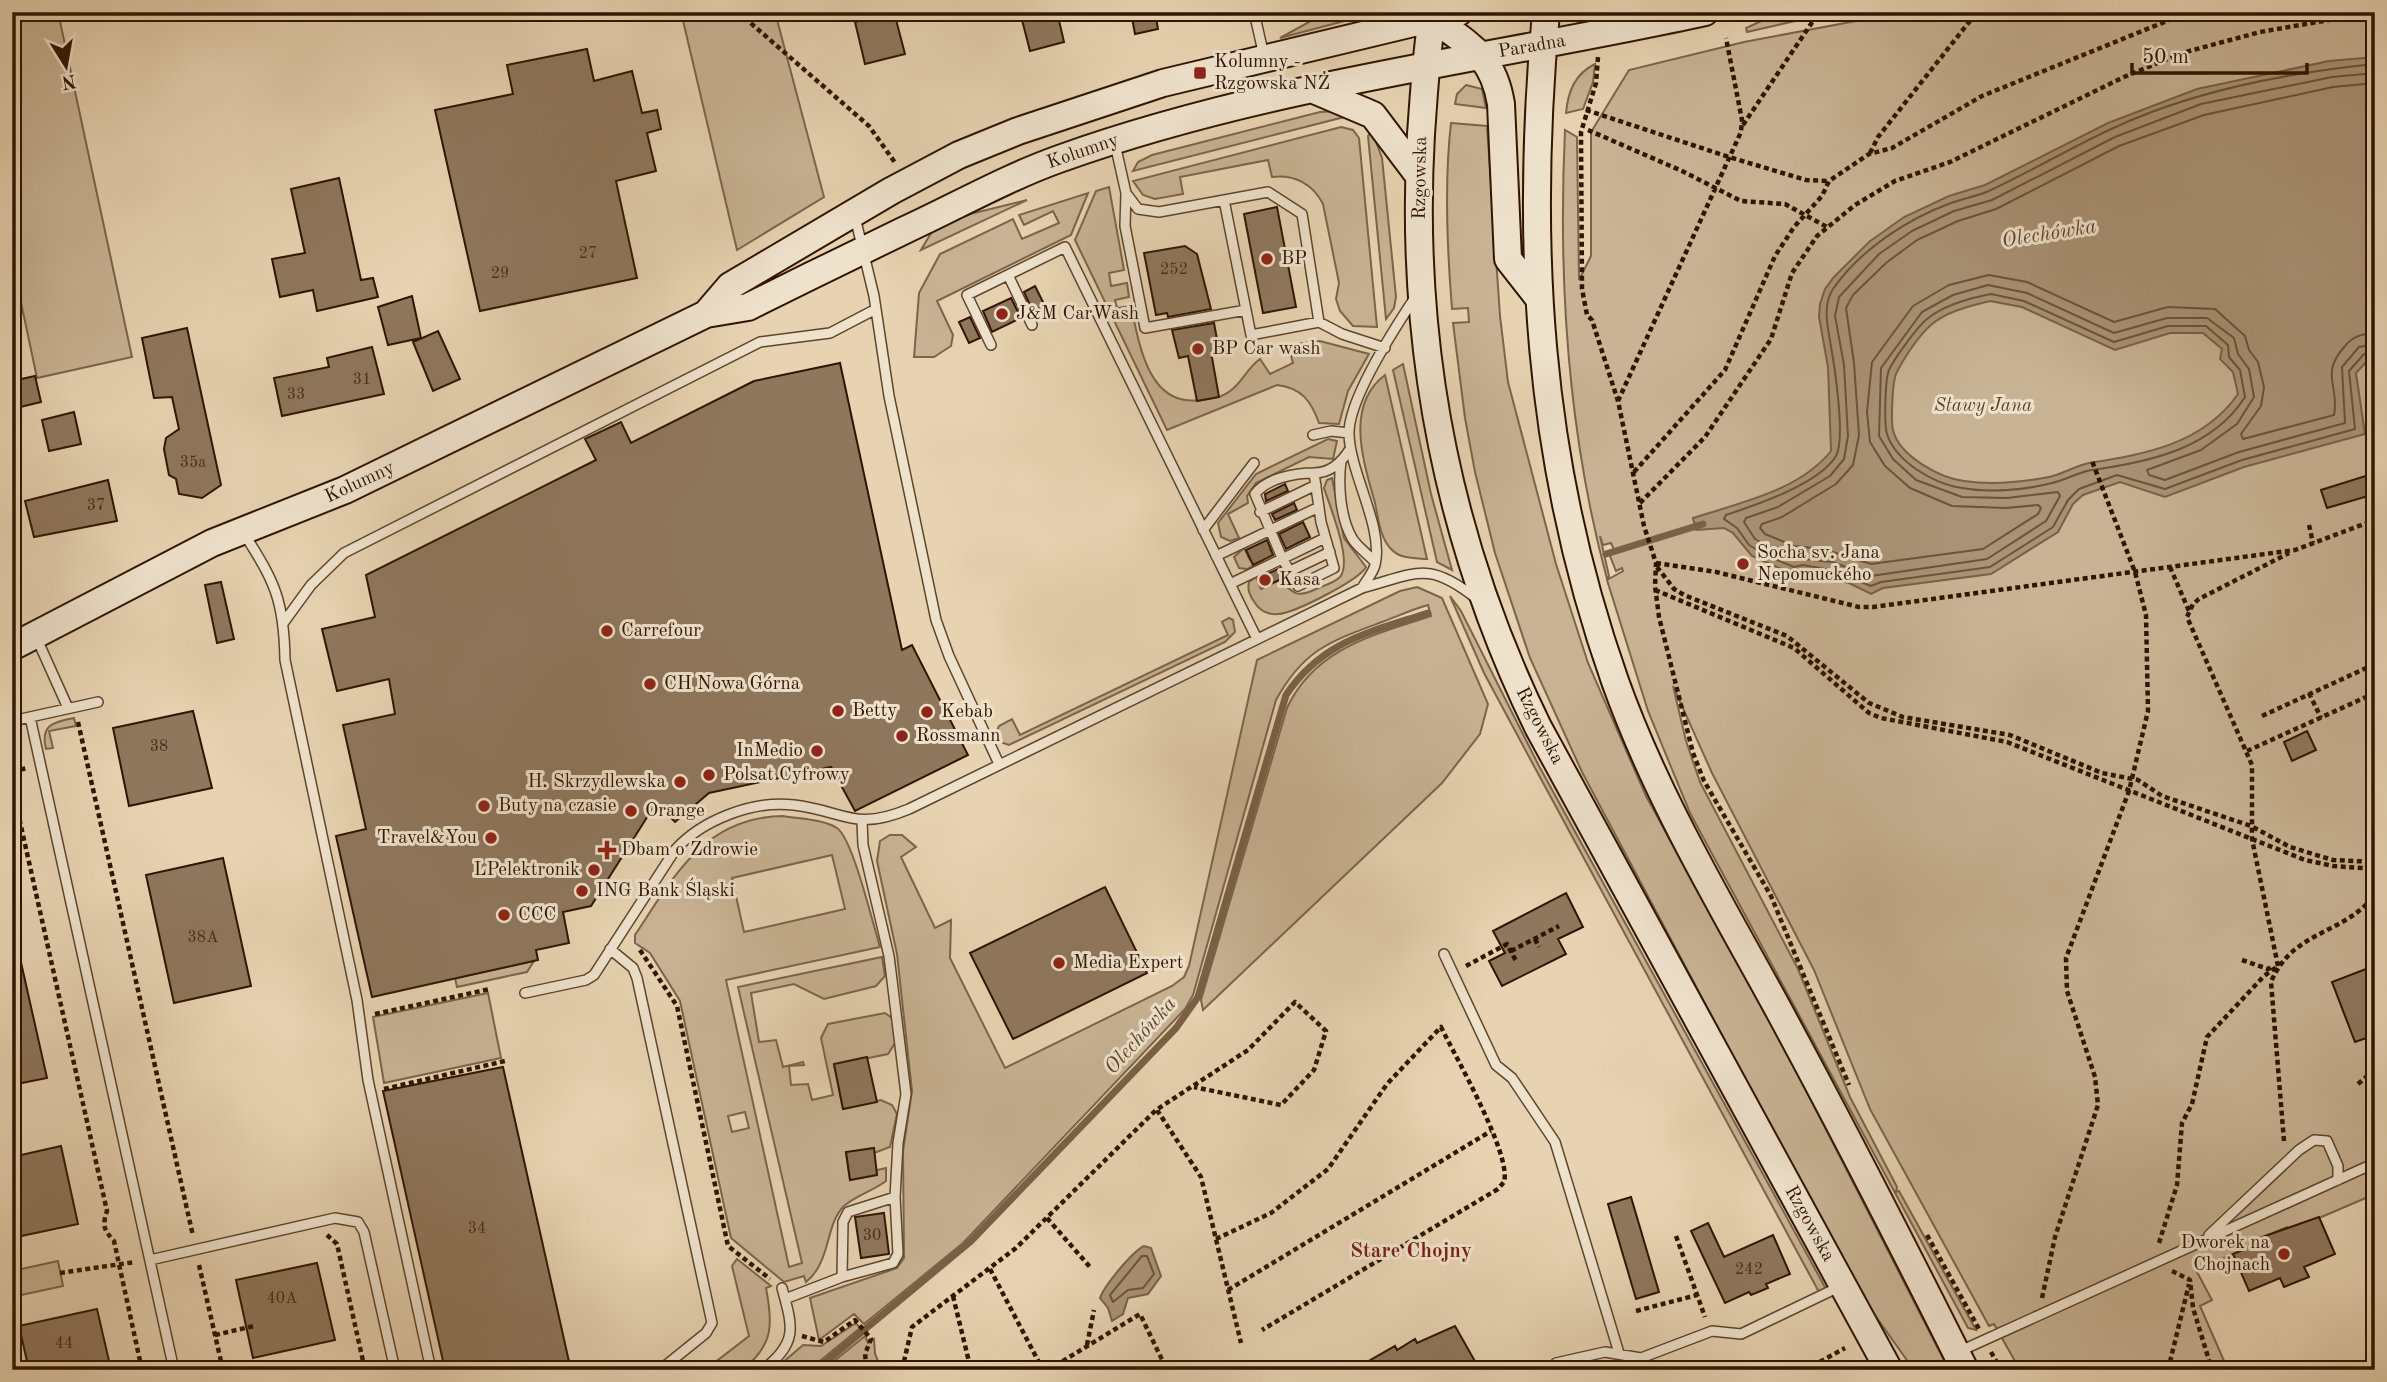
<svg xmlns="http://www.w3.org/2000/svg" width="2387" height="1382" font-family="'Old Standard TT',serif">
	<rect width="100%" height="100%" fill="#e7d3b2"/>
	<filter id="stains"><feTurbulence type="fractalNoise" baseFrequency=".00286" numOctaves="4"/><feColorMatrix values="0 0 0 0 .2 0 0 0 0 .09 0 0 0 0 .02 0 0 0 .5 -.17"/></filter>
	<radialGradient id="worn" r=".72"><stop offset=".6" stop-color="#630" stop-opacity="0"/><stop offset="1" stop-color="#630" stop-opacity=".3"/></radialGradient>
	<path fill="#c8b394" stroke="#7c644a" stroke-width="2" fill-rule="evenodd" d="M12,12H58L132,357L37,378L12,260Z
		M681,12H775L824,197L737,250Z
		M1327,12H1350L1352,19L1280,38Z
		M1781,12H1834L1747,32L1746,28Z
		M1904,12H2375V1194L2289,1231L2287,1227L2263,1237L2264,1241L2196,1270L2212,1300L2200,1306L2228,1370H2020L1994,1324L1989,1326L1870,1109L1814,970L1712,773L1673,686L1686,741L1700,782L1798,969L1850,1097L1897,1187L1896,1192L1899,1191L1976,1330L1968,1328L1690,813L1648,711L1607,580L1623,571L1622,568L1616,571L1610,556L1615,552L1611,543L1603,545L1600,536L1609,576L1607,579C1568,434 1558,279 1565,130L1577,137L1579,280L1591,256V132L1629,70L1744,42Z
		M1595,64L1593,82L1583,109L1566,113C1568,91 1575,74 1595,64Z
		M1466,85L1482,89L1486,108L1455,104L1457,94Z
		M1340,111L1352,115L1133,171L1138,162L1152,155L1320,112Z
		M1451,123L1487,126L1500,316L1508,382L1556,564L1588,663L1646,796L1792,1063L1949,1370H1914L1859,1293L1582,772L1530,658L1495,553L1475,472L1465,418L1453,323L1469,322L1468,308L1452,309C1447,248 1444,183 1451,123Z
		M1341,127L1353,130L1359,138L1377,327L1353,326L1340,311L1336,299L1339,283L1323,204C1313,184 1294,174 1272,177L1268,160L1180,177L1183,194L1155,199L1143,195L1133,181Z
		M1372,131L1382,158L1396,297L1394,308L1386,319L1368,136Z
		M1109,187L1124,270L1109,273L1111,286L1127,283L1129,297L1115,300L1117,308L1131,306C1139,343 1148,407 1199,400C1210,399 1221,398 1230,391C1242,383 1247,368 1260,359L1270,374L1293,363L1288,345L1320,341L1369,354L1348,391L1339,424L1319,423C1311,401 1302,388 1277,385L1167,430L1075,240L1096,191Z
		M1088,193L1071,235L937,301L953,335L951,346L934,357H914L919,293L940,254L1013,219L1022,239L1059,223L1053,211L1024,225L1019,215Z
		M1027,200L921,250L934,228L962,216Z
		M1403,364L1431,494L1452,570L1437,562L1393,370Z
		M1385,375L1427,559C1414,558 1400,559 1391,549C1380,538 1378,517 1375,503C1364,463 1344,406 1385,375Z
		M1328,439L1337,441L1333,459L1309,457L1256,483L1247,496L1248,503L1228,514L1239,538L1230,541L1221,537L1218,523L1256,474Z
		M1332,478L1344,538L1366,567C1359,580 1295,613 1278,614C1269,615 1260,611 1255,603C1250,596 1247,590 1249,582L1256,577L1261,589L1280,580C1293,594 1298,598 1316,589C1323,586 1334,583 1340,577C1353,562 1330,507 1324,488L1327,480Z
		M1244,548L1250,560L1264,554L1263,560L1247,569L1239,568L1234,557Z
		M1417,587L1442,598L1488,704L1480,734L1442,783L1203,1010L1201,1000L1287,708C1315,648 1374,635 1431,616L1428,605C1413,609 1398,616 1382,622C1331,641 1304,649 1276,700L1193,995L1185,1009L963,1243L864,1324L854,1314L819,1340L810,1298L897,1268L904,1258L903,1151L912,1091L897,954L877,861L880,841L890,835H902L916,847L901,857L935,928L951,920L950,958L1005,1068L1172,986L1184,977L1189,966L1257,660L1400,591Z
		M1450,596L1461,611L1539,766L1826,1289L1819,1292L1535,768L1484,673Z
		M1229,618L1233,620L1235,632L1225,642L1009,745L1000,742L996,733L999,726L1012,719L1020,735L1228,635L1222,622Z
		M74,718L76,726L49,731L53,748L46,749C40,725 53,722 74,718Z
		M783,816C799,819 823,819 837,828C853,839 873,925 880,947L726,980L789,1267L802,1263L738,987L882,957L885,976L876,986L824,999L794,984L751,993L759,1042L776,1040L783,1067L803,1062L804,1065L789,1066L791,1085L808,1084L812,1100L833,1095L821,1038L828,1024L885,1013L892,1018L895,1043L888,1054L834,1065L843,1109L881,1100L892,1105L897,1114L890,1147L874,1153H846L850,1180L877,1175V1170L886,1168V1181C873,1191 854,1196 843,1207C825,1226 831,1262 806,1282L804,1276L784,1282L731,1238L680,1001L650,953L635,943V935C673,878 704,817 783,816ZM832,855L845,909L744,932L732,878ZM745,1112L749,1128L732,1132L728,1116Z
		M534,961L527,972L457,987L455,978Z
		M488,993L501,1058L384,1083L373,1017Z
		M737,1259L771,1286L766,1288C773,1324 774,1345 742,1370H705L749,1336L732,1266Z
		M58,1261L63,1286L12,1297V1271Z
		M856,1323L860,1328L809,1370H774L803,1345L821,1346Z
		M865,1336L868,1343L874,1339L875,1354L882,1370H823Z"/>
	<path fill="#a99275" stroke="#796046" stroke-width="2" fill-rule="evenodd" d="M2375,57V359L2368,360L2356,373L2365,434L2244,467L2165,497L2120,482L2083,495L2073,504L2058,532L1991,574L1883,588L1871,594L1849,583L1801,572L1797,576L1752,556L1733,533L1724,528L1696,530L1693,518C1739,503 1799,491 1831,451L1828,367L1819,317L1820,304L1825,289L1834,277L1869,242L1904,217L1949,196L1985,185L2108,123L2197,89L2329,61ZM1990,301L2022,307L2115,350L2170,333H2203L2222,349L2220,359L2233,372L2238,394C2203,444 2146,454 2089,463C2075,466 2063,474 2049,477C2023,482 1990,485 1964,481C1940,478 1899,456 1893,430C1891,421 1892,380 1897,372C1904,358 1919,335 1931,325C1947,311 1971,306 1990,301Z
		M1144,1246L1151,1248L1161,1276L1148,1294L1128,1298L1123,1314L1112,1321L1108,1308L1100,1298C1104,1286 1132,1252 1144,1246Z"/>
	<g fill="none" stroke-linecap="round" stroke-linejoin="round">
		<path stroke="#6c533a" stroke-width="2" d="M2375,64C2285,73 2191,91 2109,130C2069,149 2031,171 1991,190C1979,196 1964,198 1951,203C1907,219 1860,250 1833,289C1823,304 1827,324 1830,341C1834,362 1846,439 1836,456C1819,484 1756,505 1726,515L1724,519L1737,528L1749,545L1770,557L1794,567L1803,565L1830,570L1871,586L1881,582L1990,567L2053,527L2068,500L2079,489L2117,475L2165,489L2242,460L2355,429L2349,371L2364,354L2375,353
			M2375,73L2332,77L2201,104L2115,137L1992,200L1954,211L1912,231L1879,254L1839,297L1835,316L1844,365L1848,436L1844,459L1830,476L1778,507L1746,518L1744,522L1755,539L1773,549L1794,558L1832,562L1871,576L1987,559L2046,521L2060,496L2058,492L2007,498L1962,497L1916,480L1893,459L1879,436L1881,368L1922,312L1953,295L1988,285L2027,293L2114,333L2167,318H2207L2234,338L2238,354L2249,369L2254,397L2237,424L2201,450L2147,470L2149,475L2165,480L2239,452L2345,423L2342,367L2359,347L2375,344
			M2375,83L2333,87L2204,115L2119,146L1996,209L1958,221L1917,240L1886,263L1853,295L1846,308L1854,363L1859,435L1853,465L1836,484L1782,517L1762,524L1760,528L1765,534L1794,546L1823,549L1871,564L1983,549L2038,514L2041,508L2038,505L2006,508L1952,506L1910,488L1885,466L1870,442L1867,412L1872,362L1913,306L1949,285L1989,275L2027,282L2114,322L2168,307L2215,309L2245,336L2249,350L2258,362L2264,387L2261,406L2241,434L2243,439L2334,415C2340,385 2319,375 2345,346C2353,336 2362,334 2375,333
			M1991,294L2024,301L2114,342L2168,326H2206L2228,345L2229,357L2240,370L2245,397C2212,449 2149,462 2092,470C2078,472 2066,480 2052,483C2025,490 1989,493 1962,488C1934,484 1896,462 1887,434C1884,425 1885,379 1889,370C1894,359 1917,327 1927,319C1944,305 1970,298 1991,294Z
			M1142,1256H1147L1154,1274L1143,1288L1128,1290L1113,1302L1110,1295Z"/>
		<path stroke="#796046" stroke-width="7" d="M1606,554L1703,524
			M816,1370L971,1241L1176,1028L1198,997L1286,695C1322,641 1370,632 1428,613"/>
	</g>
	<path fill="#8f775d" stroke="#301400" stroke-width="2" d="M894,12L905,54L865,64L855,22Z
		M1020,12H1057L1064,42L1030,51Z
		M1131,12H1155L1158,29L1135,34Z
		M587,49L594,81L632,71L642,113L657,110L661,129L647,133L656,171L616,181L637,278L480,311L435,110L513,94L507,65Z
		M339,178L361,280L373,278L378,297L317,311L313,290L280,297L272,259L305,253L291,189Z
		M1277,207L1296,307L1263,313L1244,214Z
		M1185,246L1197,254L1211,309L1168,317L1167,313L1156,315L1144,253Z
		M1035,286L1045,306L1033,312L1024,292Z
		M412,296L421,338L388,345L378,307Z
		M1011,298L1021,318L992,332L983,311Z
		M970,317L980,338L969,343L959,322Z
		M1214,323L1219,350L1211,352L1219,397L1197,401L1188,356L1179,358L1172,330Z
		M187,328L221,485L202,498L179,494L176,479L169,475L164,449L166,438L179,429L172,397L154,398L142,338Z
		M438,331L460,379L433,391L413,342Z
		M372,347L384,394L282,416L274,378L329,367L327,358Z
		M840,363L902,650L912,645L968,755L855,811L831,767L709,793L675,822L656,803L591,906L563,912L569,943L536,950L538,960L372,997L336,836L366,829L343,725L395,714L389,679L337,691L322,629L375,617L366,575L596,460L585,439L621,422L631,443L754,381Z
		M35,376L41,402L12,409V381Z
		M74,412L81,444L49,451L42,420Z
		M2375,473V494L2327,508L2321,490Z
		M108,480L117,521L34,537L25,501Z
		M1285,484L1288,491L1266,501L1265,494Z
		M1294,503L1297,510L1275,520L1272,514Z
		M1303,522L1310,537L1286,549L1279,534Z
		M1267,540L1273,555L1253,565L1246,550Z
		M1280,568L1284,578L1263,587L1259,578Z
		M221,582L234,639L217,643L205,585Z
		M193,711L212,788L129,806L113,728Z
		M2307,731L2316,750L2292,761L2284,742Z
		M223,858L251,986L174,1003L146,875Z
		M1105,887L1147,973L1013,1039L970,953Z
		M1566,893L1583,927L1558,939L1566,954L1502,986L1489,961L1505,953L1493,931Z
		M20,958L47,1078L12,1085V959Z
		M2371,967L2375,977V1035L2355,1042L2332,982Z
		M867,1057L877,1102L843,1109L834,1064Z
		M503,1067L570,1366L555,1370H445L383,1091Z
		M61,1146L78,1224L12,1238V1157Z
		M874,1148L877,1175L850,1180L846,1152Z
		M1631,1197L1659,1292L1636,1299L1608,1204Z
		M884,1213L889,1254L861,1258L855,1217Z
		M2319,1217L2335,1254L2304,1267L2309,1277L2284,1287L2280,1278L2249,1291L2233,1254L2264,1241L2262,1237Z
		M1708,1223L1724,1257L1773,1235L1790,1274L1766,1284L1768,1288L1751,1295L1749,1292L1725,1303L1691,1231Z
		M317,1263L335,1340L253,1358L236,1280Z
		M97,1309L109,1361L103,1362L105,1370H29L19,1326Z
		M1455,1326L1476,1363L1463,1370H1353L1395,1346L1397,1350L1415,1339L1417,1343Z"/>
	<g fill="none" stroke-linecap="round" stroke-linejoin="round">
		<defs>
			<path id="lane" d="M1254,12L1264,56
				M1115,144L1126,193L1138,209L1159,212L1268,192L1302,214L1319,322
				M1126,193L1125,226L1145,328L1246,310
				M1224,200L1251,335L1319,322L1342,334L1385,348
				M855,217L874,296L889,396L936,620L949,656L999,764
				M1008,275L1032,325
				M991,345L967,295L1065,247L1257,639
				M1313,435L1331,431L1349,433
				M1341,461C1338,484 1340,517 1352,538C1357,547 1368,554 1375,562
				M1314,473C1295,473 1267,478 1255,494L1282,558L1298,586L1334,568L1321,522L1314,473C1330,473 1342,462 1350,449
				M1260,512L1316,485
				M1203,530L1254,463
				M243,532C275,582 284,600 285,660L357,1000L368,1080L431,1370
				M1216,556L1319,507
				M1288,572L1330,552
				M1230,584L1325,538
				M1362,588C1366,581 1373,573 1375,565C1384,527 1350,474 1349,434C1348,399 1396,326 1416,296
				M284,622L311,585L344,553L760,342L830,333L876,309
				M12,623L19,641
				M37,639L68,708
				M30,717L174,1370
				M12,721L98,702
				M610,949L633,968L637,978L712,1323L706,1333L660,1370
				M1444,954L1496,1065L1512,1078L1555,1142L1619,1353
				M525,993L586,980L594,975L675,850C702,820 753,800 794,805C845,811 854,832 909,809L1362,588C1417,573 1428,560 1477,599
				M2209,1235L2299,1150L2314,1140L2327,1141L2338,1166V1180
				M150,1260L335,1218L358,1222L364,1232L395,1370
				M842,1277L843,1222L848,1212L895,1197
				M785,1299L842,1277L893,1263L898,1254L895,1197L898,1143L906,1094L889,956L863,845L862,821
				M1958,1352L2375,1163
				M1556,1363L1605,1352L1641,1358L1712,1331L1741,1334L1841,1286
				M763,1370C798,1342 793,1328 782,1288"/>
			<path id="secondary" d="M1433,12C1426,52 1424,94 1421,134C1409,341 1447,541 1538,727L1889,1370
				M1546,12C1525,243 1537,461 1615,681C1656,796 1719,901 1777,1007C1842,1127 1904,1248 1965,1370
				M1432,18C1469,45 1493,55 1501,104L1508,259L1537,296
				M1314,90L1373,115L1419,176
				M706,314L730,286L891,191L959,155L1018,131L1163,83L1459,12
				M12,647L212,543L345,490L706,314L748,307C800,281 853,255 905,230C957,206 1006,178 1059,159C1268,84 1490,59 1705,12"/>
		</defs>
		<use href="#lane" stroke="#5e442c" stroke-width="12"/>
		<use href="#secondary" stroke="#301400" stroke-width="30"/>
		<path stroke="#301400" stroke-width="4.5" stroke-dasharray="5 3.5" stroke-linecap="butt" d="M738,12L869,126L896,164
			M1308,12L1309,15
			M1598,57L1596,83L1581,132L1582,289L1587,315L1592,320L1618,401L1644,526L1656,563L1655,586L1659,617L1693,753L1704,781L1771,896L1849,1085
			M1586,110L1729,157L1806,180L1829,181
			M1743,125L1813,21
			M1588,130L1682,171L1741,201L1785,204L1827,227
			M1870,153L1878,137L1977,12
			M1618,401L1741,132L1742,120L1726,38
			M1634,472L1725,370L1775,256L1794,227L1822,196L1829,181L1869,154L1892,148L1982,96L2189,12
			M1640,503L1705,437L1771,339L1792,273L1817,236L1855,205L1895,181L1950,162L2124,77L2182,53L2260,32L2375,12
			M2309,525L2313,543
			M1656,563L1716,572L1859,607H1873L2295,550L2375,520
			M1657,567L1674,589L1684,595L1787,636L1869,703L1903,717L2010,735L2102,773L2138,780L2162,796L2251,826L2290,847L2333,860L2375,862
			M2170,567L2189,611
			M1655,590L1794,648L1869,713L1881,718L2007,742L2305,860L2333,866L2375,869
			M2309,693L2321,718
			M2262,716L2375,664
			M78,722L193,1236
			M2247,751L2375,693
			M12,771L28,768
			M12,786L107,1211C102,1226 104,1230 114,1241L142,1370
			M1535,939L1539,947
			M640,950L677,1006L728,1246L770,1279
			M1511,951L1559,926
			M2242,960L2268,969L2273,967
			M1466,966L1507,944L1516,961
			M2278,966L2252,839V765L2187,617L2193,604L2199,599L2289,553
			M375,1014L490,989
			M2358,1084L2375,1069
			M384,1089L505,1061
			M1157,1110L1201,1177L1241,1343
			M2284,1141L2271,982C2293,929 2346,935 2375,894
			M1047,1218L1090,1267
			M327,1235L337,1244L365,1370
			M1927,1235L1979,1329
			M1676,1236L1705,1317
			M1216,1239L1271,1213L1328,1169L1387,1084L1441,1027C1455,1056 1512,1155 1504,1182L1498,1189L1262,1330
			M2159,1243L2177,1185L2182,1123L2192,1104L2207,1037L2264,976L2278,966
			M199,1265L223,1370
			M990,1269L1043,1370
			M2172,1271L2190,1280L2193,1308L2212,1370
			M60,1273L135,1262
			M1228,1290L1491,1131
			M953,1296L971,1370
			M2042,1298L2055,1237L2098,1105L2095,1077L2067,991L2066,958L2129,791L2148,711L2146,615L2135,572L2092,461
			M1636,1311L1697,1295
			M215,1335L254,1326
			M802,1336L824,1342L855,1320L871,1339L865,1354L867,1370
			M1087,1345L1094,1310
			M1991,1352L2001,1370
			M902,1370L912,1327L1016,1248L1156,1110L1248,1050L1295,1002L1326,1031L1314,1070L1281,1105L1194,1087
			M1048,1370L1140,1314L1167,1370
			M1805,1370L1845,1348
			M2168,1370L2189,1284"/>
		<use href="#lane" stroke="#efe2cd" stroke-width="9"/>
		<use href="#secondary" stroke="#efe2cd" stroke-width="26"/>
	</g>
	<g fill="#8f2418" stroke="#efe2cd" stroke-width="2.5">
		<rect x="1193" y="66" width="14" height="14" rx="3.5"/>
		<circle cx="1267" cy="259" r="7"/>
		<circle cx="1002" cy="314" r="7"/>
		<circle cx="1198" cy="349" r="7"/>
		<circle cx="1743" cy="564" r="7"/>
		<circle cx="1265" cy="580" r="7"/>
		<circle cx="607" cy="631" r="7"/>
		<circle cx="650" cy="684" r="7"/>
		<circle cx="838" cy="711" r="7"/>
		<circle cx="927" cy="712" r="7"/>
		<circle cx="902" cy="736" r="7"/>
		<circle cx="817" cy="751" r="7"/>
		<circle cx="709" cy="775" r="7"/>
		<circle cx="680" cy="782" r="7"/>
		<circle cx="484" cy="806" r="7"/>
		<circle cx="631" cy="811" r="7"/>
		<circle cx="491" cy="838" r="7"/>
		<path d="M603.5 839.5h7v7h7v7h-7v7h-7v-7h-7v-7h7z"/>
		<circle cx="594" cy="870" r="7"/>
		<circle cx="582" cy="891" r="7"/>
		<circle cx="504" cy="915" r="7"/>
		<circle cx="1059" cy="963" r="7"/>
		<circle cx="2284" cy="1254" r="7"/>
	</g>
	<g text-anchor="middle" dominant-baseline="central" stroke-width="6" stroke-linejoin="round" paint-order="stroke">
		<g font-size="16" fill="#482d17">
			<text x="588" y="254">27</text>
			<text x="1174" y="270">252</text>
			<text x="500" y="274">29</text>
			<text x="362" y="380">31</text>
			<text x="296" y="395">33</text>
			<text x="193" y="463">35a</text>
			<text x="96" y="506">37</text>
			<text x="159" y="747">38</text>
			<text x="203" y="938">38A</text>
			<text x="477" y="1229">34</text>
			<text x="872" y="1236">30</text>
			<text x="1749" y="1270">242</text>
			<text x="282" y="1299">40A</text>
			<text x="64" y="1344">44</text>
		</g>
		<g font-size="19" fill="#301400" stroke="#efe2cd">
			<text transform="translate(1532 47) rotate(-10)">Paradna</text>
			<text transform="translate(1083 152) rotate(-19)">Kolumny</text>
			<text transform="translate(1421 178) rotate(-89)">Rzgowska</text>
			<text transform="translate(360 483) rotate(-25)">Kolumny</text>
			<text transform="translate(1539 726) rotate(63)">Rzgowska</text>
			<text transform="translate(1809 1224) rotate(61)">Rzgowska</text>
		</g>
		<g font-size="19" fill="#301400" stroke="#efe2cd" text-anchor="start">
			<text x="1214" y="62">Kolumny -<tspan x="1214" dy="22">Rzgowska NŻ</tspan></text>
			<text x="1281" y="259">BP</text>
			<text x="1016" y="314">J&amp;M CarWash</text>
			<text x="1212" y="349">BP Car wash</text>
			<text x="1757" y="553">Socha sv. Jana<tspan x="1757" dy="22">Nepomuckého</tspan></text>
			<text x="1279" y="580">Kasa</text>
			<text x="621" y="631">Carrefour</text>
			<text x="664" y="684">CH Nowa Górna</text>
			<text x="852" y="711">Betty</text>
			<text x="941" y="712">Kebab</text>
			<text x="916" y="736">Rossmann</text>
			<text x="803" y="751" text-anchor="end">InMedio</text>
			<text x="723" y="775">Polsat Cyfrowy</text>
			<text x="666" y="782" text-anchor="end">H. Skrzydlewska</text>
			<text x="498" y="806">Buty na czasie</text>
			<text x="645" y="811">Orange</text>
			<text x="477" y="838" text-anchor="end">Travel&amp;You</text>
			<text x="621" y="850">Dbam o Zdrowie</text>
			<text x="580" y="870" text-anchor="end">LPelektronik</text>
			<text x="596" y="891">ING Bank Śląski</text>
			<text x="518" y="915">CCC</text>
			<text x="1073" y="963">Media Expert</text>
			<text x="2270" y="1243" text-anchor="end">Dworek na<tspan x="2270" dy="22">Chojnach</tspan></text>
		</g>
		<g font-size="19" font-style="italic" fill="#5e442c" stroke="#efe2cd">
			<text x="1983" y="406">Stawy Jana</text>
		</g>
		<g font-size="21" font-style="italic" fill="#60462f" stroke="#efe2cd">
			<text transform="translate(2049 234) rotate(-9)">Olechówka</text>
			<text transform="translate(1141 1036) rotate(-48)">Olechówka</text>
		</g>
		<g font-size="21" font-weight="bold" fill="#7a1f14" stroke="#efe2cd">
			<text x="1411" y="1251">Stare Chojny</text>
		</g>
	</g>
	<rect width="2387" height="1382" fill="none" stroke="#e7d3b2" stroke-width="42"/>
	<rect x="14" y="14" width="2359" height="1354" fill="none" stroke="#301400" stroke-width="3.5"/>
	<rect x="21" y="21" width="2345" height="1340" fill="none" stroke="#301400" stroke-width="2"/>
	<g transform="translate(66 66) rotate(169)" stroke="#efe2cd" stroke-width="5" paint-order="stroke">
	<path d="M0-5L12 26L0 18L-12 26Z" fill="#301400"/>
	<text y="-10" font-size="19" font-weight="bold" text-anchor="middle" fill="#301400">N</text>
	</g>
	<path d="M2132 63v10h175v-10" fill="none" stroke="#301400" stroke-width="3.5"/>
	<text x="2142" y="63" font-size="21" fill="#301400" stroke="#efe2cd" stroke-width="5" paint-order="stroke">50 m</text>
	<rect width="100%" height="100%" filter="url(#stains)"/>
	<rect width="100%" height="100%" fill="url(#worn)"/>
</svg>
